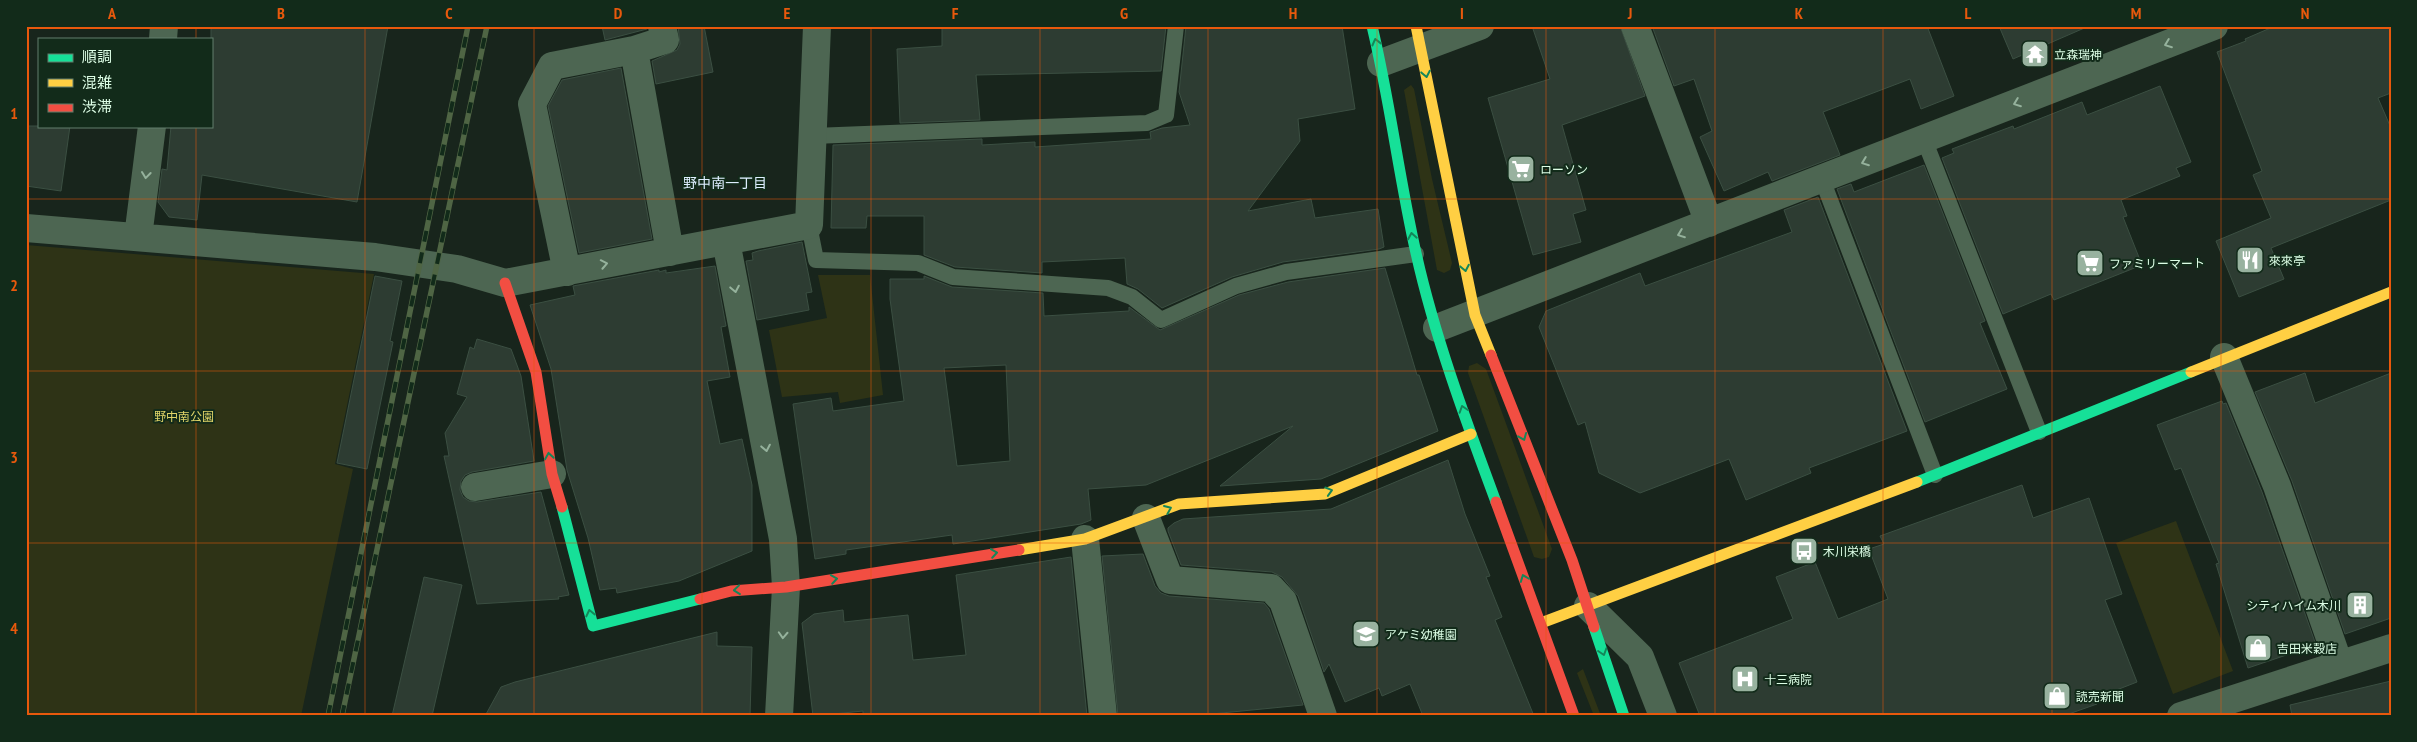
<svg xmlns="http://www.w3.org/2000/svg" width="2417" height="742" font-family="'PT Sans Narrow','Noto Sans JP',sans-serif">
	<rect width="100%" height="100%" fill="#18251c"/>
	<path fill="#2e3316" d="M1411,85L1414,89L1432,179L1452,263L1450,270L1444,273L1437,270L1404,90Z
		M26,245L374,274L335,464L353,469L301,716H26Z
		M818,275H870L883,395L840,403L838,392L782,397L769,330L827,318Z
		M1477,363L1486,369L1552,549L1549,557L1542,559L1534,557L1468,373L1469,366Z
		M2176,521L2233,671L2173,694L2116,543Z
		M1583,669L1601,716H1594L1577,673Z"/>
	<path fill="#2d3c32" stroke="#3b4f42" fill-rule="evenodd" d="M211,26H388L357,202L202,175L197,220L169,217L158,202L162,169L167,170L171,126H211Z
		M602,26H647V29L605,40Z
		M678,26H704L713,72L656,84L652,61L677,50L680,44Z
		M942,26H1166L1161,71L976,75L980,120L900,123L897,49L942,46Z
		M1186,26H1342L1355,109L1298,119L1300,141L1248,211L1311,199L1315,218L1378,209L1384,247L1379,249L1283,262L1232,277L1162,308L1138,289L1127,284L1125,258L1042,262V273L955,267L924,255V216H867L866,228H831L833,145L982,139V145L1035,142V147L1151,139L1150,132L1162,128L1190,125L1179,92Z
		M1532,26H1620L1645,96L1562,125L1586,210L1573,214L1581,242L1533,255L1488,98L1550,79Z
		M1652,26H1927L1954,96L1921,109L1910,79L1823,112L1840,155L1772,181L1768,172L1724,191L1700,137L1712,131L1694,79L1674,86Z
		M1999,26H2089L2013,59Z
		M2275,26H2391V93L2378,98L2391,128V200L2271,248L2284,279L2239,297L2216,241L2271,218L2253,175L2262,171L2217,52L2246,41L2245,39Z
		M621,68L652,239L579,253L548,106L562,80Z
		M2160,86L2191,162L2176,168L2180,176L2121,200L2127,216L2123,217L2142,265L2054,300L2051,294L2003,314L1942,158L1954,153L1952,149L2013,126L2014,129L2082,102L2087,115Z
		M26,126H70L61,191L26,186Z
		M1924,165L1985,321L1980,323L2007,389L1925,422L1837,189L1851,184L1854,192Z
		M1818,197L1907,431L1809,468L1811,473L1746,500L1729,459L1640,493L1599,473L1585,422L1578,425L1539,327L1546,311L1640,273L1645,286L1792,232L1784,210Z
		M802,242L812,292L806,293L809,310L757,320L746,261L753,260L752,253L758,251Z
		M715,266L726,326L721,327L730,377L707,381L720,444L742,439L752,485V551L679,581L617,593L616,588L600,590L588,538L567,470L551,369L530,305L575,295L573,286L659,270V272L666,270V273Z
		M1385,268L1417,375H1419L1438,431L1321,479L1220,486L1293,426L1146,485L1088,489L1091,520L1081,524L953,544L952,535L846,550V554L815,559L793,404L831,398L833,411L904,401L890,299V279H924V276L952,287L1043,293L1044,316L1129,311V307L1160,330L1239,295L1288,282ZM1006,365L1010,461L957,466L944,368Z
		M375,276L402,281L390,341L393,342L367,469L337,463Z
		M477,339L511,349L521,376L534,461L472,472L465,475L461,481L460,490L463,497L469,501L477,502L541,492L569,595L558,597L559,599L477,604L444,456H449L445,433L467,397L457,394L470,347L474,349Z
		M2305,373L2315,403L2391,373V618L2345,634L2292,481L2255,392Z
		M2222,401L2223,404L2226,403L2262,492L2316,645L2248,668L2216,564L2219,563L2181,468L2175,470L2157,425Z
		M1448,460L1465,514L1490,576L1486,577L1502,617L1495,620L1534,716H1423L1410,684L1382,696L1379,688L1345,702L1329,664L1324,672L1298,596L1282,577L1272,572L1181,565L1168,531V528L1174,523L1183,519L1331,509Z
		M2022,485L2033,518L2089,498L2122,594L2105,600L2137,682L2096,698L2097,704L2063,716H1700L1679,663L1793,619L1776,577L1815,562L1838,619L1888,599L1869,549L1884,544L1880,536Z
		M1143,554L1155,586L1161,593L1169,596L1264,603L1269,609L1303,705L1191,716H1118L1102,556Z
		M1071,557L1087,716H863V711L813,716L802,623L814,614L843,610L844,622L908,615L913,660L966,655L956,575Z
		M424,577L462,585L432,716H392Z
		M717,632V646L752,647L750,716H485L501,687L515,682Z
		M2391,681V716H2292L2290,705Z"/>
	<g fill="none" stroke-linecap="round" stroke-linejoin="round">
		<path stroke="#4d6652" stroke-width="16" d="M813,136L1147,123L1166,115L1176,26
			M1924,139L2039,432
			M1822,179L1935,475
			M809,225L816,260L918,263L953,277L1108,288L1132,297L1161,320L1236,286L1286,272L1416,254"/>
		<path stroke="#4d6652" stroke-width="28" d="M662,26L665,40L634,50L670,252
			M1635,26L1709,223
			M163,39L164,26
			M1381,63L1480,26
			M26,228L375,257L457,269L505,283L809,225L817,26
			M138,237L152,126
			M726,241L783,539L786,587L779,716
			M567,272L532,104L552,66L634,50
			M1437,328L2214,26
			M2224,357L2277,486L2339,664
			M475,487L552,474
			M1146,518L1170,580L1271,588L1283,601L1323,716
			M1085,539L1103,716
			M1588,606L1640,657L1663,716
			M2181,716L2391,648"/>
		<path stroke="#16e098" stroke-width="11" d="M1372,26C1390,101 1399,178 1416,253C1435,338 1466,421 1496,502
			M1917,482L2191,372
			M562,507L593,626L700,599
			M1594,627L1624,716"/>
		<path stroke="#ffcf43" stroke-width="11" d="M1416,26L1475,315L1491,355
			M2191,372L2391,292
			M1019,550L1085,539L1179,504L1325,494L1471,434
			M1541,623L1917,482"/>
		<path stroke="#f24e42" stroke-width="11" d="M505,283L536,372L552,474L562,507
			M1491,355L1572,560L1594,627
			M1496,502L1574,716
			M700,599L731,591L786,587L1019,550"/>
		<defs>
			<path id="rail" d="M328,716L468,26
				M342,716L487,26"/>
		</defs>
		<use href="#rail" stroke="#4f6544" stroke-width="5.5"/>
		<use href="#rail" stroke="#122b1a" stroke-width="4" stroke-dasharray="11" stroke-linecap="butt"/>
	</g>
	<defs><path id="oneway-chevron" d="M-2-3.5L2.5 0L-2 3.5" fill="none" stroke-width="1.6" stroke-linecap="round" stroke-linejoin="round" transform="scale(1.25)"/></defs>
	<g stroke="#148659">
		<use href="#oneway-chevron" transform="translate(1376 42) rotate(-104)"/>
		<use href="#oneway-chevron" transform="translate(1426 74) rotate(79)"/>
		<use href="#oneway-chevron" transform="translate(1412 236) rotate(-100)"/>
		<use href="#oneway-chevron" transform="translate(1465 268) rotate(79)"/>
		<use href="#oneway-chevron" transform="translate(1463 409) rotate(-108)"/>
		<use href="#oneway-chevron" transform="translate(1523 437) rotate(68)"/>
		<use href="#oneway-chevron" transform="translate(549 456) rotate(-99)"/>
		<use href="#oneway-chevron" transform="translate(1329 491) rotate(-17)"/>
		<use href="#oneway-chevron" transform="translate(1168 509) rotate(-23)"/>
		<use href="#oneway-chevron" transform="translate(994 553) rotate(-9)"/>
		<use href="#oneway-chevron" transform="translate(1524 578) rotate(-111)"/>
		<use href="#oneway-chevron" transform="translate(834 579) rotate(-9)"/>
		<use href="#oneway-chevron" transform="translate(737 590) rotate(174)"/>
		<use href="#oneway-chevron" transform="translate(590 613) rotate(-103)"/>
		<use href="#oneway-chevron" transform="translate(1603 652) rotate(72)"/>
	</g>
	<g stroke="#95b29c">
		<use href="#oneway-chevron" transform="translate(2168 44) rotate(159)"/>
		<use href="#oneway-chevron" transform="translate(2017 103) rotate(159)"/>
		<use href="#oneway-chevron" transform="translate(1865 162) rotate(159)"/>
		<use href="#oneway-chevron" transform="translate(146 175) rotate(97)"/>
		<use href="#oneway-chevron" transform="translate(1681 234) rotate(159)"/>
		<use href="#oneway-chevron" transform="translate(604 264) rotate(-11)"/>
		<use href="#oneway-chevron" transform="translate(735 289) rotate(79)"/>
		<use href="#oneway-chevron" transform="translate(766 448) rotate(79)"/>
		<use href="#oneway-chevron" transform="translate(783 635) rotate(93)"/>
	</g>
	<path fill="none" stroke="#e8590c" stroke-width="1" stroke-opacity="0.55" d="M196,26V39M365,26V716M534,26V716M702,26V716M871,26V716M1040,26V716M1208,26V716M1377,26V716M1546,26V716M1715,26V716M1883,26V716M2052,26V716M2221,26V716M196,126V716M26,199H2391M26,371H2391M26,543H2391"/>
	<defs>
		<symbol id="temple-square" viewBox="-11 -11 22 22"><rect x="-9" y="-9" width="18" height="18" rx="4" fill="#98b29f" stroke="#122b1a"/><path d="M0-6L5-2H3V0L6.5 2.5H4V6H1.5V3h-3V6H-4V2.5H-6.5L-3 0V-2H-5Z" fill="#fff"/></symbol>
		<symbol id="supermarket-square" viewBox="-11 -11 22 22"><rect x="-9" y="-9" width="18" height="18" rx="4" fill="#98b29f" stroke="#122b1a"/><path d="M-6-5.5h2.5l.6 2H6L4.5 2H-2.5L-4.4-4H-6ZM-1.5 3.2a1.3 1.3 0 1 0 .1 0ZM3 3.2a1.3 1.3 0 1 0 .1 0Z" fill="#fff"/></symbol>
		<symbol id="restaurant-square" viewBox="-11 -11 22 22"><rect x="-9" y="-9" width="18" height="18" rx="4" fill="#98b29f" stroke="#122b1a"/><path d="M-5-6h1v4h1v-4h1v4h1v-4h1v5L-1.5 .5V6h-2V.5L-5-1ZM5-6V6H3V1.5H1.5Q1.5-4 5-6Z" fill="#fff"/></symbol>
		<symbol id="bus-square" viewBox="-11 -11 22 22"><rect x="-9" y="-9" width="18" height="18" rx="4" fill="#98b29f" stroke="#122b1a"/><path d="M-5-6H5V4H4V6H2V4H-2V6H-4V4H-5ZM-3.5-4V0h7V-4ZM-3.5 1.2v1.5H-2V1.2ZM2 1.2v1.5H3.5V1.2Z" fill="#fff"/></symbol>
		<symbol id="building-square" viewBox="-11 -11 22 22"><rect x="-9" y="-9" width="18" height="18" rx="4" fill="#98b29f" stroke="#122b1a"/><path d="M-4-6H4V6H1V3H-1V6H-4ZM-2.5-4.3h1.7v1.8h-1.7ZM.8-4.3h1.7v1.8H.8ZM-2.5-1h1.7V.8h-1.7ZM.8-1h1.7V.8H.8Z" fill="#fff"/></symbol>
		<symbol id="school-square" viewBox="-11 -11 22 22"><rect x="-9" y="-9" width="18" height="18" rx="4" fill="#98b29f" stroke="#122b1a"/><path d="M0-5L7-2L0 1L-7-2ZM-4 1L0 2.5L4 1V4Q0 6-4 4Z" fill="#fff"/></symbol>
		<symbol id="shop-square" viewBox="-11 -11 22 22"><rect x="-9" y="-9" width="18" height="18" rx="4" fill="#98b29f" stroke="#122b1a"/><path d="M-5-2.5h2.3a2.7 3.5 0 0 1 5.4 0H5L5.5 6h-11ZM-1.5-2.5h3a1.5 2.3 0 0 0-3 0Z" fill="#fff"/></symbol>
		<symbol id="hospital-square" viewBox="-11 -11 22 22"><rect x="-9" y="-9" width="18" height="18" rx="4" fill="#98b29f" stroke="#122b1a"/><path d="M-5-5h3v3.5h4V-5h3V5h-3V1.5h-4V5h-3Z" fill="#fff"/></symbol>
	</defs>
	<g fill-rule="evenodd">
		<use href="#temple-square" x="2019" y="38" width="32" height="32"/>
		<use href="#supermarket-square" x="1505" y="153" width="32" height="32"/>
		<use href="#restaurant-square" x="2234" y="244" width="32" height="32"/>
		<use href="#supermarket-square" x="2074" y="247" width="32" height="32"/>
		<use href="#bus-square" x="1788" y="535" width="32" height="32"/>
		<use href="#building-square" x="2344" y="589" width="32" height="32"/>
		<use href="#school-square" x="1350" y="618" width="32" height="32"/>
		<use href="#shop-square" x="2242" y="632" width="32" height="32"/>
		<use href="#hospital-square" x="1729" y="663" width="32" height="32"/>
		<use href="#shop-square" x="2041" y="680" width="32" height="32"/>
	</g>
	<g text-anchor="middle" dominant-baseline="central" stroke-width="4" stroke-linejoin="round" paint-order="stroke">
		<g font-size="12" fill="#ddfee6" stroke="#122b1a" text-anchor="start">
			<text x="2054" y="54">立森瑞神</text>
			<text x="1540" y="169">ローソン</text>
			<text x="2269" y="260">來來亭</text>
			<text x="2109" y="263">ファミリーマート</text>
			<text x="1823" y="551">木川栄橋</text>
			<text x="2341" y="605" text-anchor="end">シティハイム木川</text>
			<text x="1385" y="634">アケミ幼稚園</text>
			<text x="2277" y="648">吉田米穀店</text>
			<text x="1764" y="679">十三病院</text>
			<text x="2076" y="696">読売新聞</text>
		</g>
		<g font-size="12" fill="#dfd468" stroke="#122b1a">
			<text x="184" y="416">野中南公園</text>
		</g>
		<g font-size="14" fill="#dfeeff" stroke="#122b1a">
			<text x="725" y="183">野中南一丁目</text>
		</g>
	</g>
	<rect width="2417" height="742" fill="none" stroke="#122b1a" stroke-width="55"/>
	<rect x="38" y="38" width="175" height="90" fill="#122b1a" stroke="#637f6c"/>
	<rect x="48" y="54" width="25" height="8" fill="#16e098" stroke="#637f6c"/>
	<text x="82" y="62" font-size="15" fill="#ddfee6">順調</text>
	<rect x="48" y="79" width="25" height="8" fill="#ffcf43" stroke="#637f6c"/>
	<text x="82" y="88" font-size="15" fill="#ddfee6">混雑</text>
	<rect x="48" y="104" width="25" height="8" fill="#f24e42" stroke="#637f6c"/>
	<text x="82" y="112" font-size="15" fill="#ddfee6">渋滞</text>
	<rect x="28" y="28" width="2362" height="686" fill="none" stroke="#e8590c" stroke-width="2"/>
	<g font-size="16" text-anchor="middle" font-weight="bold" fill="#e8590c">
		<text x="112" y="19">A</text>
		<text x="281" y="19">B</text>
		<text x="449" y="19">C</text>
		<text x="618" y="19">D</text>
		<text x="787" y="19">E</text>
		<text x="955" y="19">F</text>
		<text x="1124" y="19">G</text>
		<text x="1293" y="19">H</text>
		<text x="1462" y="19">I</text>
		<text x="1630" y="19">J</text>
		<text x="1799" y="19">K</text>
		<text x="1968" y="19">L</text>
		<text x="2136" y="19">M</text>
		<text x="2305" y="19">N</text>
		<text x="14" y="119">1</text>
		<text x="14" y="291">2</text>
		<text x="14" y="463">3</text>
		<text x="14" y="634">4</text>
	</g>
</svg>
